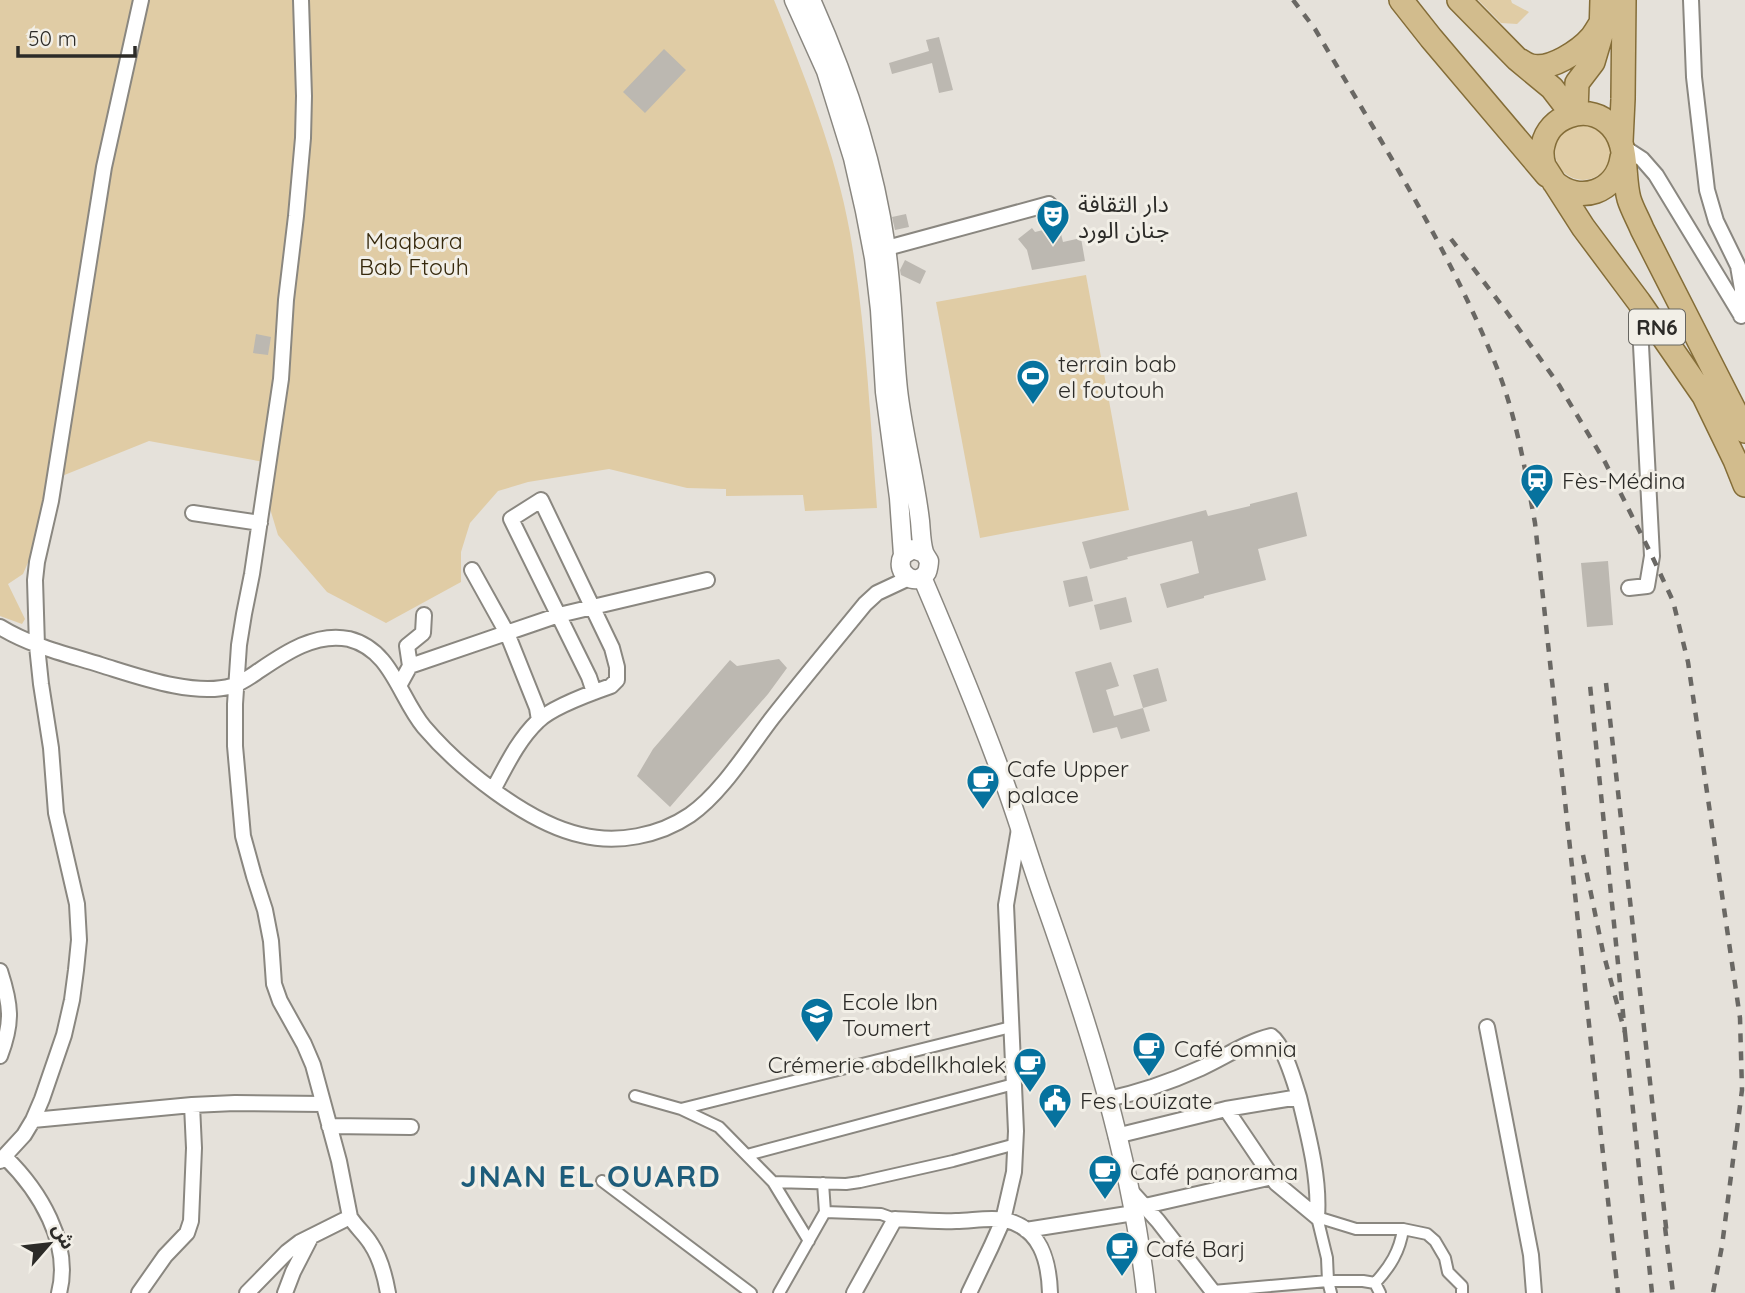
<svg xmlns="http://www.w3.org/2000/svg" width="1745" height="1293" font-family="Quicksand,'Noto Sans Arabic',sans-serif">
	<rect width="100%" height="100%" fill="#e5e1da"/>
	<path fill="#e0cca5" d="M0,0H774C804,75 836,153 850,233C866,324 870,417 877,508L805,511L803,495L726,496V489L687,488L609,469L528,482L498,491L470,523L461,552V582L386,623L327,592L278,535L268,502L275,464L149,441L47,482L30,558L23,574L8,584L25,619L22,624L0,616Z
		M1478,0H1511L1512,3L1529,12L1517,24L1501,23Z
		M1555 152a28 28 0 1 1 56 0a28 28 0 1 1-56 0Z
		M1086,275L1129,510L980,538L936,302Z"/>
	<path fill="#bcb8b1" d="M939,37L953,90L939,93L932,63L892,74L889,63L929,51L926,40Z
		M664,49L686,70L645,113L623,92Z
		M906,214L909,227L895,230L892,217Z
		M1059,226L1063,242L1081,238L1085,261L1032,270L1027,250L1018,239L1032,228L1035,232Z
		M905,260L926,271L920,284L901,275L900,270Z
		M256,334L271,337L268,355L253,353Z
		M1297,492L1307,536L1258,549L1266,580L1204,596V598L1167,608L1160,584L1199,573L1192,541L1127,557L1128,559L1090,569L1082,542L1206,510L1208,516L1250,506V504Z
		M1608,561L1613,625L1587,627L1581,563Z
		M1087,576L1093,601L1069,607L1063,581Z
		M1126,597L1132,622L1100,630L1094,605Z
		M779,659L787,668L768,694L670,807L637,776L653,749L730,660L737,666Z
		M1111,662L1119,686L1106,690L1114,716L1143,708L1150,731L1121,739L1117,727L1093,733L1075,672Z
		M1158,668L1167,701L1143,708L1133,675Z"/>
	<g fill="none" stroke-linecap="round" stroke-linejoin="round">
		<defs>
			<path id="pedestrian" d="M635,1096L681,1109L719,1127L773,1182L809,1241
				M681,1109L1011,1027
				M747,1155L1014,1084
				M602,1181L751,1293
				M773,1182L846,1184L860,1182L953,1161L1016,1144
				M823,1183L825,1212
				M1375,1283C1390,1267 1400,1251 1403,1229
				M1213,1291L1328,1281H1363L1375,1283L1380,1293
				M779,1293L825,1212L881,1214L895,1219
				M1331,1293L1328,1281L1327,1258L1317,1217L1356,1229H1403L1427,1234L1435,1241L1445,1258L1448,1272L1462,1286V1293"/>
			<path id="minor" d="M301,0L304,96L303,138L296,216L286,300L281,379L252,574L244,614L239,645L235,704V746L243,836L254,876L265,910L271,941L274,984L280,1001L304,1044L313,1065L339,1161L350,1217
				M1691,0L1694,77L1707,190L1716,221L1738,266L1742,289L1741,316
				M1622,146L1642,159L1656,175L1741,315
				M887,248L1049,204
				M193,513L260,523
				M472,570L507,633L537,708L539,720
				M1629,588L1647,586L1652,556L1639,307
				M0,627C31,646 66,654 101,665C137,676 194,697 232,686C242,683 251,676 260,670C285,653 316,632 349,639C392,650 399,697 424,727C459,768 527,823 581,835C617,844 659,836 690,815C722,793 749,748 773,717C803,679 834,642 865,604L877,593L909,578
				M410,666L559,615L707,580
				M399,686L410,666L407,646L423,633L424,615
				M493,790C506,766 518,740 538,721C552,707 591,693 611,686L617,680V667L612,648L541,500L511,519L589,677L594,692
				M0,971C11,1005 13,1022 0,1056
				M1487,1027L1531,1255L1534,1293
				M1108,1099C1142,1092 1170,1082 1201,1068C1225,1057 1246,1042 1271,1036C1284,1045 1294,1081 1299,1097
				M1226,1109L1276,1183L1317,1217
				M33,1120L192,1105L235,1103L323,1104
				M329,1126L411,1127
				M1116,1136L1226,1109L1299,1097C1308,1134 1320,1178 1317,1217
				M5,1157C39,1190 72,1243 59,1293
				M0,1161L24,1135L33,1120L42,1099L64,1035L72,1000L76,970L79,940L77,904L56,813L51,748L41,684L37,646L35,580L37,562L51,501L104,167L141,0
				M1129,1189L1158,1221L1214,1293
				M1145,1206L1272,1177
				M1026,1230L1134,1213
				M139,1293L165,1256L187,1233L191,1221L194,1148L192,1105
				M247,1293L287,1252L300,1242L350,1217C356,1227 365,1234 371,1244C381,1259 385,1276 388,1293
				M285,1293L293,1272L311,1237
				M854,1293L895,1219C915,1220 936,1222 956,1221C971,1221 990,1217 1005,1220C1041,1228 1049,1261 1050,1293
				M969,1293L991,1247L1003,1220L1014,1172L1016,1131L1006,905L1019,829"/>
			<path id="tertiary" d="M794,0L826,71L853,158L865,211L874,258L880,310L885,392L899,498L903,555
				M811,0C846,78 874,162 886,248C893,295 893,343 898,390C903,434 915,477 920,521C921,531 921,543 924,552C925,555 928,559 929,561C929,563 928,570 927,572C918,588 893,575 903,555L913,549L924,553
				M922,577C951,645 980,714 1005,784C1018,820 1029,857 1042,894C1088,1023 1131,1156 1146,1293"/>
			<path id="primary" d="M1401,0L1431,38L1547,175
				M1459,0L1517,59L1552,88L1572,114
				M1521,61C1524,63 1527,65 1531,66C1550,71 1580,51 1592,37C1595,33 1598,28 1601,23
				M1576,113L1577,83L1593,62L1601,35L1602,0
				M1621,142L1623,99L1624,0
				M1554,182C1579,205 1617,192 1622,158
				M1745,431L1642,229C1638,219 1632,209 1629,199C1622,174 1630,140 1607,122C1585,104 1549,116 1543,145C1541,152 1542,159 1544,166L1583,227L1639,302L1704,396L1735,460L1745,485"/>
		</defs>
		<use href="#pedestrian" stroke="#8a8780" stroke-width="14"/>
		<use href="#minor" stroke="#8a8780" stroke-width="18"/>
		<use href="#tertiary" stroke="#8a8780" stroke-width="21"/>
		<use href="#primary" stroke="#846d38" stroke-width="26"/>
		<use href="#pedestrian" stroke="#fff" stroke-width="10"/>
		<use href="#minor" stroke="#fff" stroke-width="14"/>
		<use href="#tertiary" stroke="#fff" stroke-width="18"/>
		<use href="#primary" stroke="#d2bc8d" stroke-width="23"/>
		<path stroke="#6a6864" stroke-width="4.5" stroke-dasharray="9 9" stroke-linecap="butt" d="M1293,0L1315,29C1379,138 1447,245 1495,363C1516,414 1525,469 1535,523L1618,1293
			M1451,239L1506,311L1559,385L1605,462L1652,556L1673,601L1688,662L1740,1018L1742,1090L1722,1246L1713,1293
			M1606,683L1667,1236
			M1583,855L1603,952L1625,1033L1590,685
			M1625,1033L1652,1293
			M1665,1227L1673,1293"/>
	</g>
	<defs>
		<symbol id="theatre-pin" viewBox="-11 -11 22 30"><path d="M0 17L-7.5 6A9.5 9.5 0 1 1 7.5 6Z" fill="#06729e" stroke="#f2efe7"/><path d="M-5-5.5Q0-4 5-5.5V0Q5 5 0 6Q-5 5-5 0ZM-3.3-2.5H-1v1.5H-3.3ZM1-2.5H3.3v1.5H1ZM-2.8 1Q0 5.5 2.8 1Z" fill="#fff"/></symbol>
		<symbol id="stadium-pin" viewBox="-11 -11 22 30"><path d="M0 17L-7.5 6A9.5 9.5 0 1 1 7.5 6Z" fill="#06729e" stroke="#f2efe7"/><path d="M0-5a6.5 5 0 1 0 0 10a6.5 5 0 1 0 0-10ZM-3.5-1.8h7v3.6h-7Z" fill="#fff"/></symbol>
		<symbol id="station-pin" viewBox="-11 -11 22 30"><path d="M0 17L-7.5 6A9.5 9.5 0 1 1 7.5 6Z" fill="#06729e" stroke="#f2efe7"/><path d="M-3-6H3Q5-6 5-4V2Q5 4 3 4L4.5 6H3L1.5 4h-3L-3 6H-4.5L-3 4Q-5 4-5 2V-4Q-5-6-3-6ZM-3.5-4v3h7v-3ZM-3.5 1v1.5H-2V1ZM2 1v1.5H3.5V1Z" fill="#fff"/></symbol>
		<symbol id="cafe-pin" viewBox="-11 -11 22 30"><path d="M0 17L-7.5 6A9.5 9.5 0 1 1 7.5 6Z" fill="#06729e" stroke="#f2efe7"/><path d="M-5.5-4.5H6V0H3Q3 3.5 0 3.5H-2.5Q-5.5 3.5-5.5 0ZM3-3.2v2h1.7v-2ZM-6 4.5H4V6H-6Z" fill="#fff"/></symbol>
		<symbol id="school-pin" viewBox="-11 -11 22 30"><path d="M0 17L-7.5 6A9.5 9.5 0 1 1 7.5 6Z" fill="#06729e" stroke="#f2efe7"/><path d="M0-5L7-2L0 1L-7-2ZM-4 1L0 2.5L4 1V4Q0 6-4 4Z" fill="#fff"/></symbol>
		<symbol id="civic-pin" viewBox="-11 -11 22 30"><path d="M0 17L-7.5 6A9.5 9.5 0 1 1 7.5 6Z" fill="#06729e" stroke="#f2efe7"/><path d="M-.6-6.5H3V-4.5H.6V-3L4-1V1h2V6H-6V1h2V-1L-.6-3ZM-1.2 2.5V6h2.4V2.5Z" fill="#fff"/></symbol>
	</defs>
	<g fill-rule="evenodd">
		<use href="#theatre-pin" x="1034" y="197" width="38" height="52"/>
		<use href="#stadium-pin" x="1014" y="357" width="38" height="52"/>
		<use href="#station-pin" x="1518" y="461" width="38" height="52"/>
		<use href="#cafe-pin" x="964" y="762" width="38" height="52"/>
		<use href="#school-pin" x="798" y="995" width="38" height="52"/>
		<use href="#cafe-pin" x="1130" y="1029" width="38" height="52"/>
		<use href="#cafe-pin" x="1011" y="1045" width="38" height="52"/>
		<use href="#civic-pin" x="1036" y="1081" width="38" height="52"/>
		<use href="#cafe-pin" x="1086" y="1152" width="38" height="52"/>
		<use href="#cafe-pin" x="1103" y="1229" width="38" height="52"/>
	</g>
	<g text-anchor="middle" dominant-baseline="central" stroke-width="6" stroke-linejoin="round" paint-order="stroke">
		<rect fill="#f2efe7" stroke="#676661" stroke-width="2" x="1629" y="309.5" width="56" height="35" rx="5"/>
		<g font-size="21" font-weight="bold" fill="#2c2b28">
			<text x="1657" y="327">RN6</text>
		</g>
		<g font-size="23" fill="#2c2b28" stroke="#f2efe7" text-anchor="start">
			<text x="1078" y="203">دار الثقافة<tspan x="1078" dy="26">جنان الورد</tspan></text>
			<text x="1058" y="363">terrain bab<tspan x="1058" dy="26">el foutouh</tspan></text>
			<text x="1562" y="480">Fès-Médina</text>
			<text x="1007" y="768">Cafe Upper<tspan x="1007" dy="26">palace</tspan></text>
			<text x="842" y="1001">Ecole Ibn<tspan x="842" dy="26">Toumert</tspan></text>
			<text x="1174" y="1048">Café omnia</text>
			<text x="1006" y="1064" text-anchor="end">Crémerie abdellkhalek</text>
			<text x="1080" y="1100">Fes Louizate</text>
			<text x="1130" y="1171">Café panorama</text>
			<text x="1146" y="1248">Café Barj</text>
		</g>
		<g font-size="23" fill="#36290d" stroke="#f2efe7">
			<text x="414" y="240">Maqbara<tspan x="414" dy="26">Bab Ftouh</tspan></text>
		</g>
		<g font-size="30" font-weight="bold" letter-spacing="2" fill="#1d5c7a" stroke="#f2efe7">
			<text x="591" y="1176">JNAN EL OUARD</text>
		</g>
	</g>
	<g transform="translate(49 1244) rotate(62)" stroke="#f2efe7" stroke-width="5" paint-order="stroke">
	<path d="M0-5L12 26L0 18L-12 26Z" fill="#2c2b28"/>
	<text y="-10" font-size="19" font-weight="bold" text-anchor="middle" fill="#2c2b28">ش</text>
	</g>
	<path d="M18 46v10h117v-10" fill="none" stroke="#2c2b28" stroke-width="3.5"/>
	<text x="28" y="46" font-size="21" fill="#2c2b28" stroke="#f2efe7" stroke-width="5" paint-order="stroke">50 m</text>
</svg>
